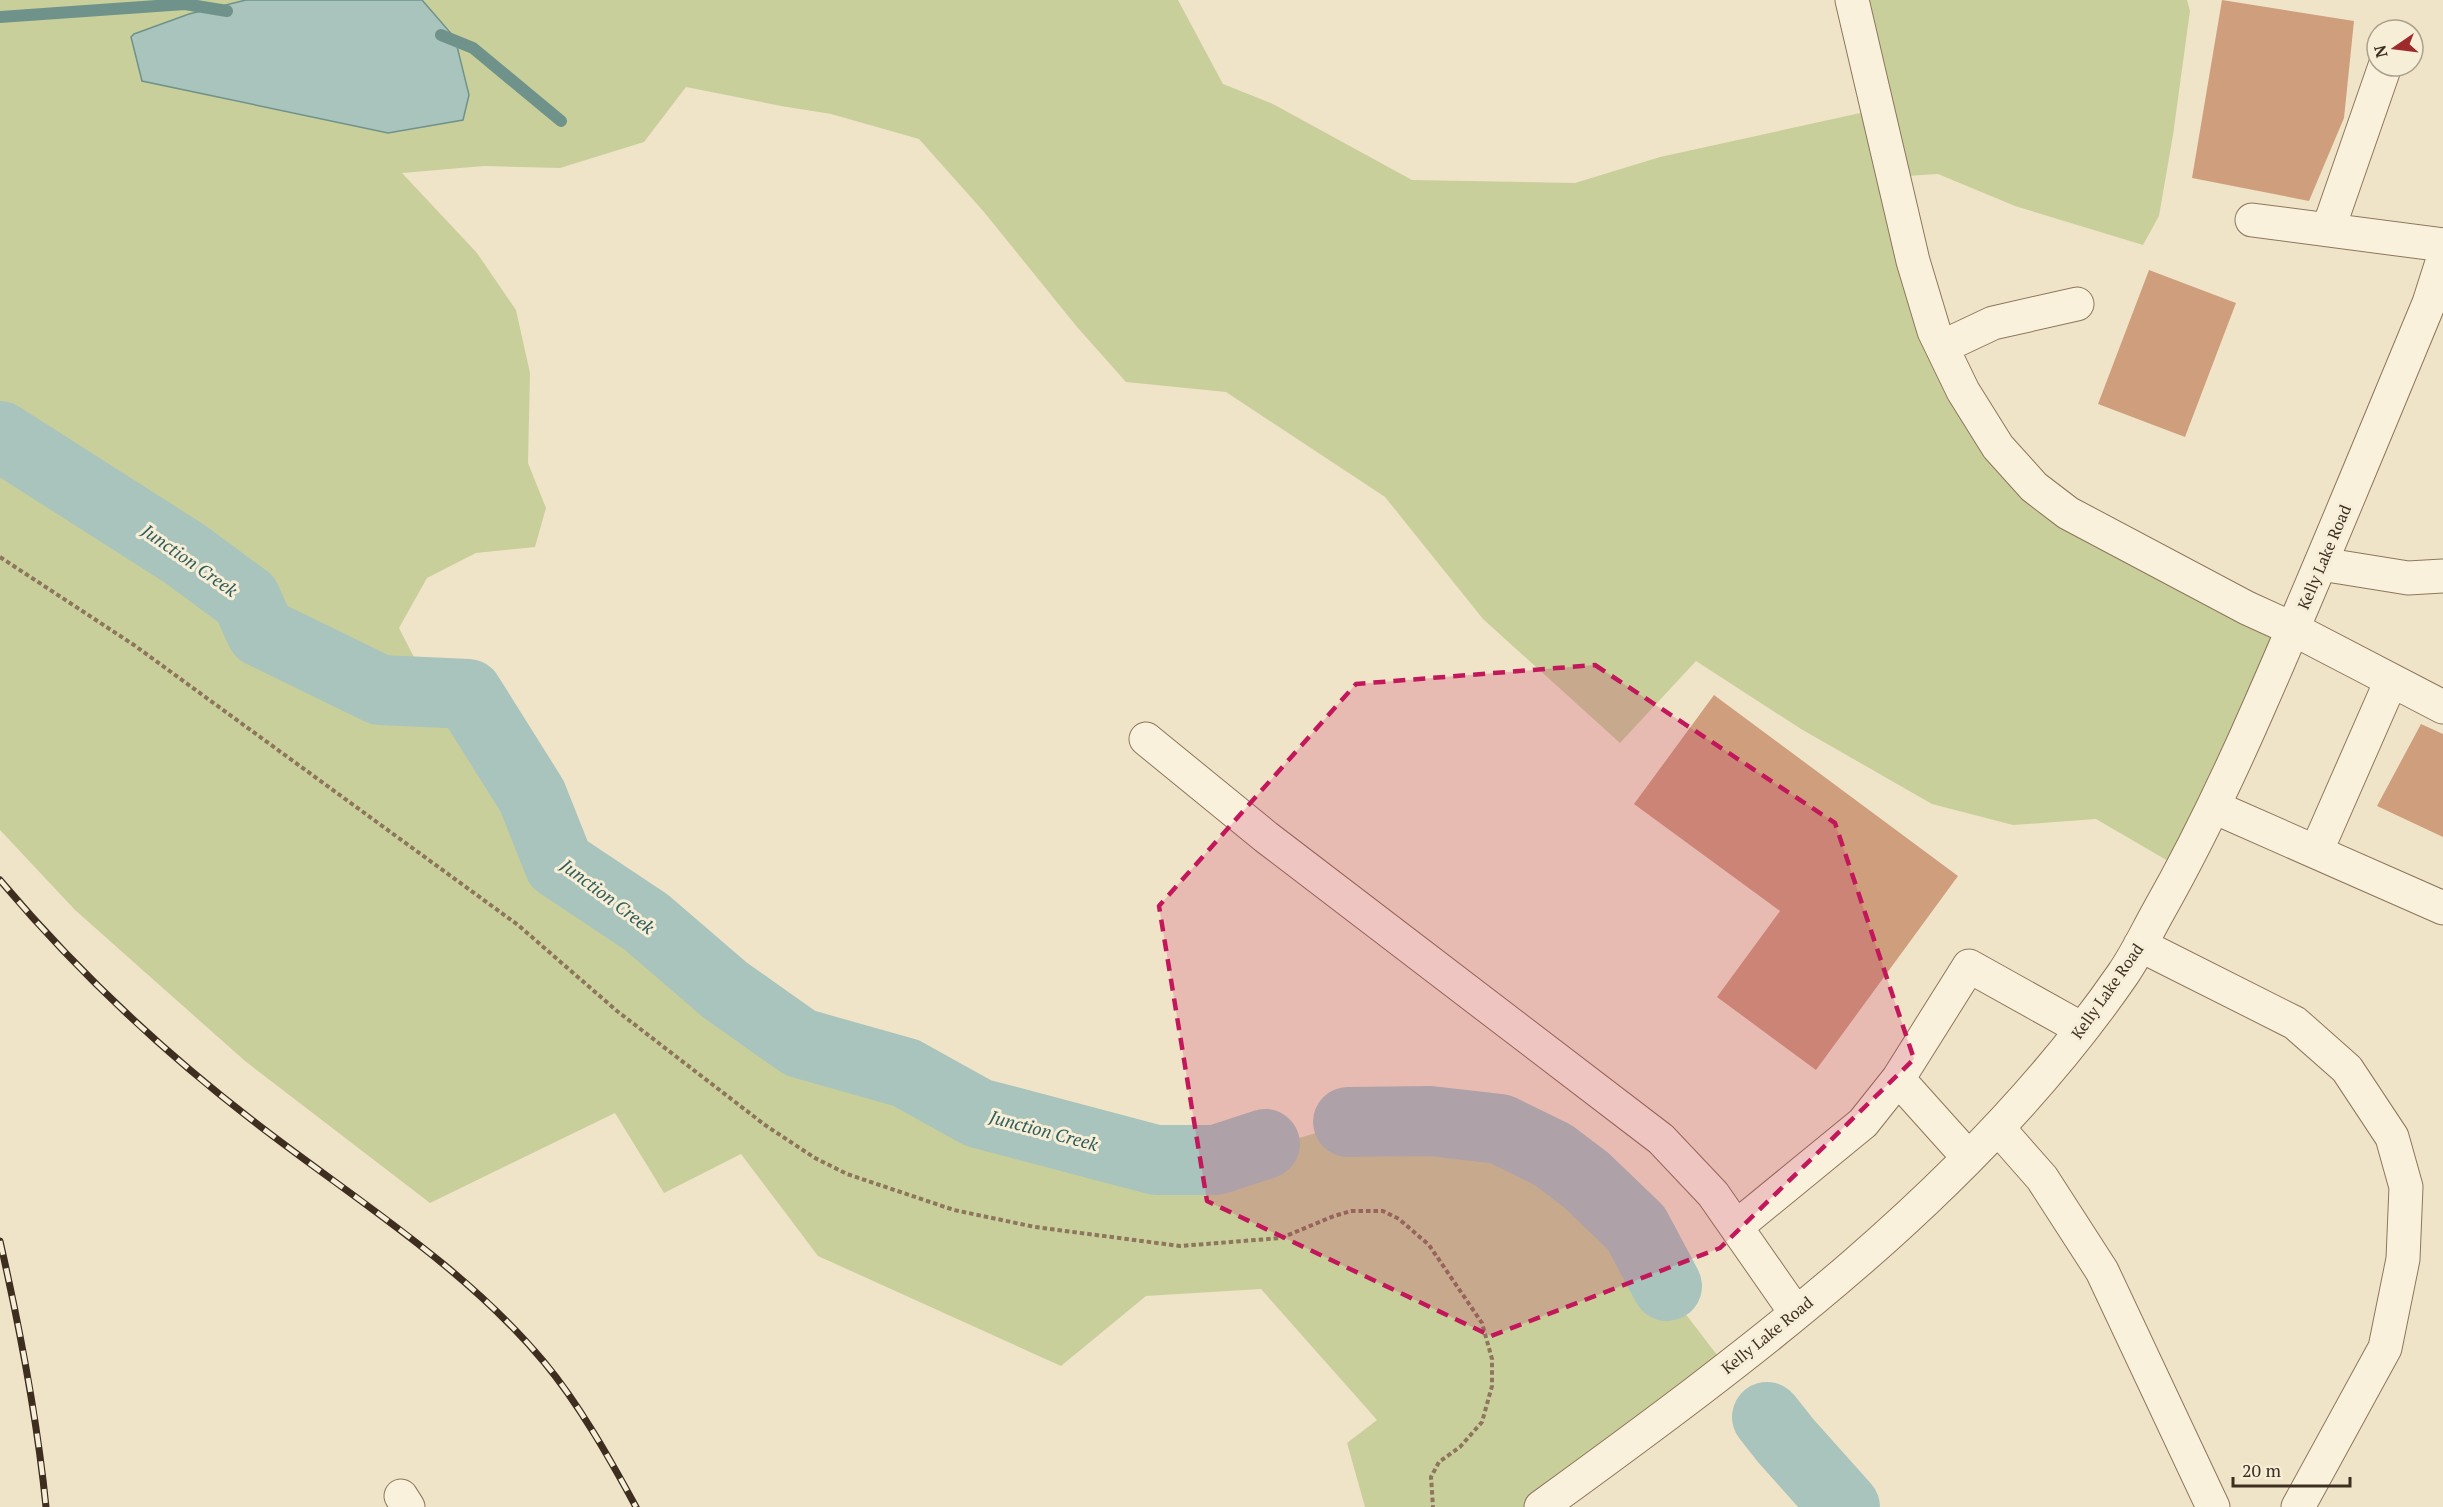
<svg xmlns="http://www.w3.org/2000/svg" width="2443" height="1507" font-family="'PT Serif',serif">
	<rect width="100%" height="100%" fill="#f0e4c8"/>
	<path fill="#c9cf9b" d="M0,0H1178L1223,84L1273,104L1412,180L1575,183L1660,157L1874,110L1849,0H2187L2190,11L2173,135L2159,216L2143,245L2015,206L1938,174L1891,177L1995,449L2290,630L2180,868L2096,819L2013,825L1932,804L1801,729L1696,661L1620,743L1483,619L1385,497L1226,392L1126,382L1077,327L984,212L919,139L831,114L781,106L686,87L644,142L560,168L484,166L402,173L477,253L516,310L530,373L528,463L546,508L535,547L476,553L427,578L399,628L433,694L466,697L530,797L556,866L644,925L723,992L799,1046L905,1075L977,1116L1155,1163H1216L1346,1124L1430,1123L1498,1131L1549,1157L1585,1182L1634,1229L1661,1282L1724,1364L1534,1507H1365L1347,1443L1377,1420L1261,1289L1146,1296L1061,1366L818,1256L741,1154L664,1193L615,1113L430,1203L245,1061L75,910L0,830Z"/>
	<path fill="#a9c4bc" stroke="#6f938a" stroke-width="1.5" d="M246,0H422L455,38L469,95L463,120L388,133L142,81L131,37L134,34L189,14Z"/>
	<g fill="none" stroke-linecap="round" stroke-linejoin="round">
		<path stroke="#6f938a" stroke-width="12" d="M0,17L185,4L227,11
			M441,35L473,48L561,121"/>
		<path stroke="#a9c4bc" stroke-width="70" d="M0,436L185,554L246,599L261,632L380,690L468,694L532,796L559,864L646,922L725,990L800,1043L906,1073L978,1113L1156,1160H1216L1265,1144
			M1348,1122L1430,1121L1500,1129L1553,1155L1586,1180L1636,1228L1667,1286
			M1767,1417L1786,1441L1845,1507"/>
	</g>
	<path fill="#cf9f7d" d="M2222,0L2354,21L2344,118L2309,201L2192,178Z
		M2149,270L2236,303L2185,437L2098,404Z
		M1714,695L1958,876L1816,1070L1717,997L1780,911L1634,804Z
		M2421,724L2443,734V837L2377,806Z"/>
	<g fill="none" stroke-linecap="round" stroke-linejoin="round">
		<defs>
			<path id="minor" d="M1852,0L1913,261L1934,331L1963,391L1998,447L2034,487L2068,513L2247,608L2293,629L2443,707
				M2252,220L2443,245
				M2328,230L2385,66
				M1942,347L1993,323L2077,304
				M2321,564L2408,578L2443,576
				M1146,739L1266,837L1661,1139L1713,1194L1796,1313
				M2214,807L2443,908
				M2316,852L2391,681
				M2140,945L2295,1023L2347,1069L2392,1137L2406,1187L2403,1259L2385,1348L2298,1507
				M1898,1079L1968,1157
				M1998,1128L2042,1178L2102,1271L2213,1507
				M1736,1227L1863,1123L1898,1079L1969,966L2082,1029
				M401,1496L408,1507
				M1541,1507C1750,1355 1975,1189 2123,974C2136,955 2146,934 2157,914C2195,847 2228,778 2259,707C2318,573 2373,438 2429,303L2443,259"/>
		</defs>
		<use href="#minor" stroke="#8d765c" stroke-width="35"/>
		<path stroke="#8d765c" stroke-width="4" stroke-dasharray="4.5 3" stroke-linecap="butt" d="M0,557L134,645L518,925L617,1011L765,1125L815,1158L847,1174L954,1210L1035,1227L1180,1246L1281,1238L1334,1216L1351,1211H1383L1399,1219L1429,1245L1482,1323L1492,1359V1386L1482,1422L1460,1447L1439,1462L1431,1477L1433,1507"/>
		<use href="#minor" stroke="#faf1dc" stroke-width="33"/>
		<defs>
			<path id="rail" d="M0,880C75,969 160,1049 252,1120C351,1197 463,1265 544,1362C579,1404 610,1459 636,1507
				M0,1241C20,1329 37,1417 46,1507"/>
		</defs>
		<use href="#rail" stroke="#3d2e20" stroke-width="7"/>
		<use href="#rail" stroke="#f7eed8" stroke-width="4.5" stroke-dasharray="14" stroke-linecap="butt"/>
	</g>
	<path fill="#c2185b" fill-opacity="0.2" stroke="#c2185b" stroke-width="4.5" stroke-dasharray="12 8" stroke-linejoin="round" d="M1595,665L1835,823L1914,1059L1720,1248L1491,1336L1207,1201L1159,906L1356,684Z"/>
	<g text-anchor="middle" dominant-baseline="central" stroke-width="6" stroke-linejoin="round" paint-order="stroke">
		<g font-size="16" fill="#3d2e20" stroke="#f7eed8">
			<text transform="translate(2324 557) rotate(-67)">Kelly Lake Road</text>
			<text transform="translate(2107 991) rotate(-55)">Kelly Lake Road</text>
			<text transform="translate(1767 1335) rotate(-39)">Kelly Lake Road</text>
		</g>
		<g font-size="18" font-style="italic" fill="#2f5d5a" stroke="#f7eed8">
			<text transform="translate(190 560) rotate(35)">Junction Creek</text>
			<text transform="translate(608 896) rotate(37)">Junction Creek</text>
			<text transform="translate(1044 1130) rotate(15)">Junction Creek</text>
		</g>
	</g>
	<g transform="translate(2395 48) rotate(256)"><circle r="28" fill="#f7eed8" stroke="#ada18e" stroke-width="1.5"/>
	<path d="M0-4.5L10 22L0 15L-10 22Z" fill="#9e2a2b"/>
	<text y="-9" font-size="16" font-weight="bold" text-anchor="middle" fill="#3d2e20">N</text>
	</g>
	<path d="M2233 1477v9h117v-9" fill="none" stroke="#3d2e20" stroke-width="3"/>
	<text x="2242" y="1477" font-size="18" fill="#3d2e20" stroke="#f7eed8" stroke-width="4.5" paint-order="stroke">20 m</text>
</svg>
